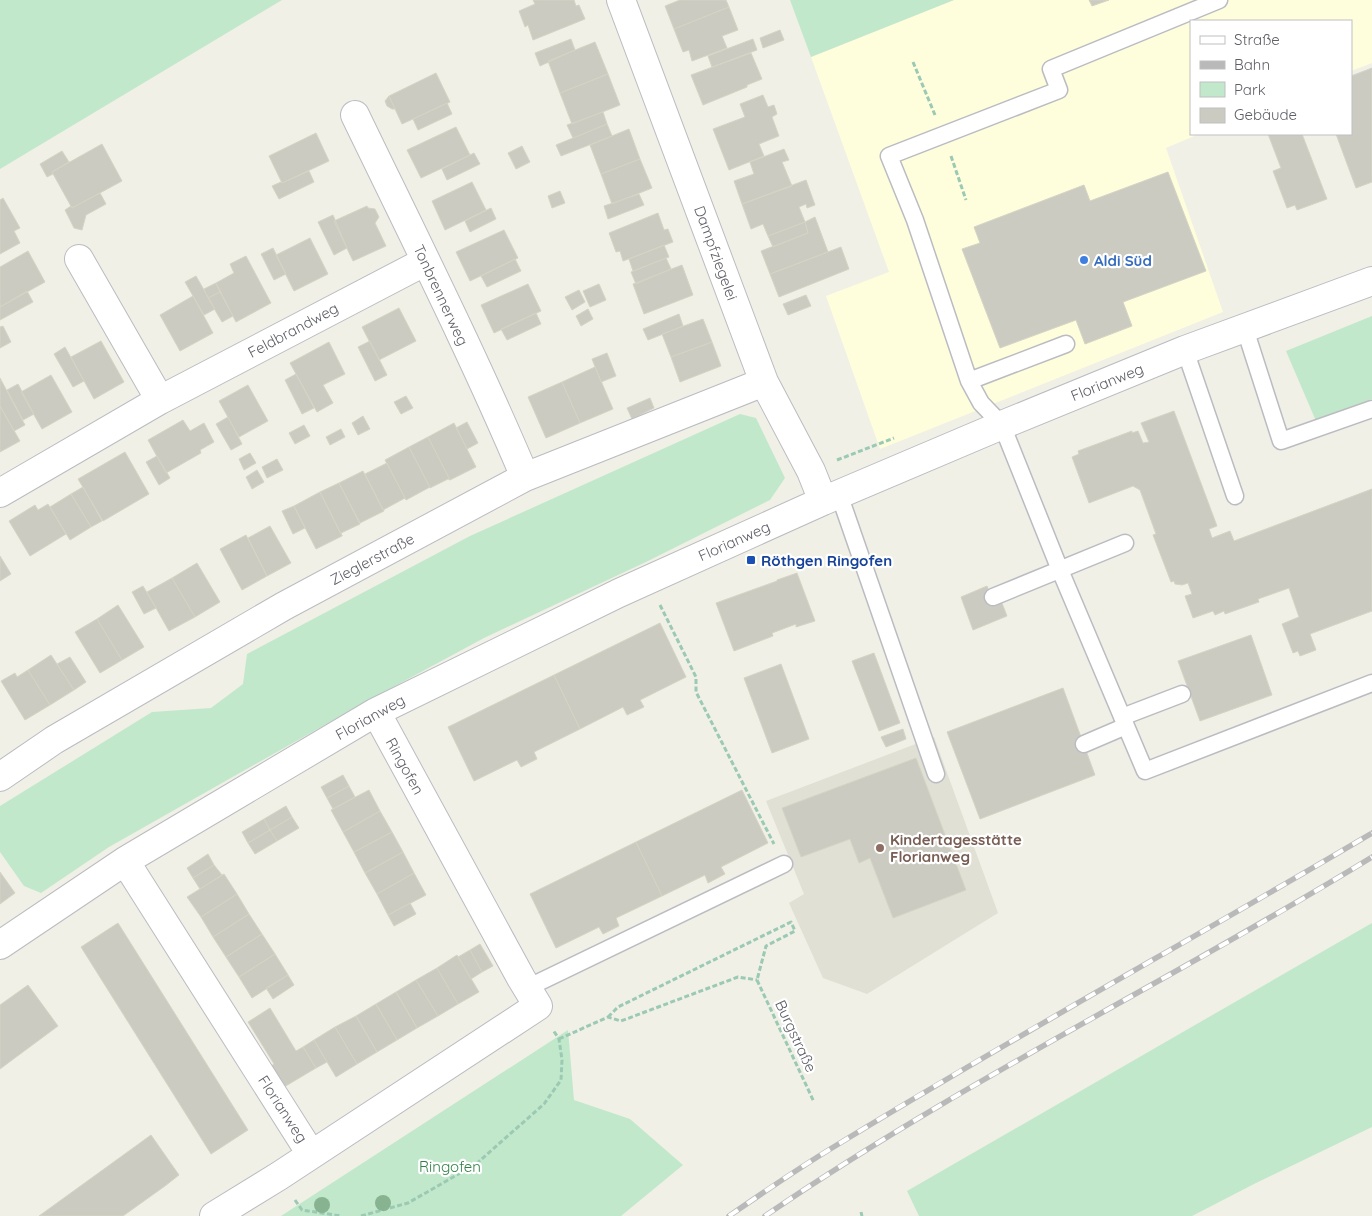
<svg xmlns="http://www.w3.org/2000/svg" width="1372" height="1216" font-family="Quicksand,sans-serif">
	<rect width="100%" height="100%" fill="#f0f0e6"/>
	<path fill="#fefedd" d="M954,0H1372V63L1351,71V21H1191V134H1199L1166,148L1223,312L880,449L826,296L889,272L811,57Z"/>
	<path fill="#e0e0d4" d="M934,737L998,913L867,994L823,978L789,903L804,894L766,801Z"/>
	<path fill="#c2e8cb" d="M0,0H282L0,169Z
		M790,0H954L811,57Z
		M1372,316V399L1316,421L1286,351Z
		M740,414L756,418L785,478L770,500L648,561L484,638L360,705L109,847L41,893L24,886L0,852V806L152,712L211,708L243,684L247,654L470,536Z
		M1372,923V1127L1256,1183L1192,1216H919L907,1191Z
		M568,1030L574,1100L630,1119L683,1165L621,1216H281Z"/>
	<path fill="#cbcbc2" stroke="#d5d4c4" d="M533,0H574L576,6L579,5L585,19L533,40L528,25L525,27L519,11L535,4Z
		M680,0H726L729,7L674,29L665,6Z
		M1089,0H1109L1092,6Z
		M729,7L738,30L722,36L727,48L692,61L689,50L683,52L674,29Z
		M780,30L784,40L763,48L760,38Z
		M571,39L575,50L540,66L535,53Z
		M753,39L757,50L712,67L708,56Z
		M595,42L608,74L560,93L548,61Z
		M751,53L762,79L747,85V87L703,105L691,75Z
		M1372,68V182L1356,188L1336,134H1351V76Z
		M436,73L450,102L402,124L389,96Z
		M608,74L620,105L572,124L560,93Z
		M763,95L768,107L774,105L777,114L772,117L779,136L759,144L764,156L729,170L713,129L745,117L740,104Z
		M389,96L395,109H392L387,106L385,101Z
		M447,103L452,114L418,130L413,119Z
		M603,112L607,124L573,138L567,125Z
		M607,124L612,136L561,156L556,145Z
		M456,127L470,155L421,178L407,150Z
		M629,129L640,159L601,174L590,145Z
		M316,133L329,161L282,183L269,156Z
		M1268,134H1302L1327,199L1297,210L1295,205L1287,208L1273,171L1281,168Z
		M102,144L122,181L72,208L52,172Z
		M522,146L530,162L516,169L508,153Z
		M784,149L789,160L782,162L792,186L742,204L734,181L754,174L750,162Z
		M62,151L69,162L52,172L53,174L47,177L40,164Z
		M474,153L480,164L447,180L442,169Z
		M640,159L652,188L612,204L601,174Z
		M309,171L314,182L279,199L272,186L281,182L282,183Z
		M1168,172L1206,271L1123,302L1132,326L1085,344L1076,320L1000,348L962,249L980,243L974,227L1084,185L1090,201Z
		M806,180L815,205L807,208L806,204L799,207L805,222L768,236L763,224L751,229L742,204Z
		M472,182L486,210L445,230L432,201Z
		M560,191L565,203L552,208L548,196Z
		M100,193L106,204L86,215L82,230L74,228L65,210L71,206L72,208Z
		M639,194L644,205L608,219L604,206Z
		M3,198L20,228L14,231L20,243L0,254V200Z
		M367,206L368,208L375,209L379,217L375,223L386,246L353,261L334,221Z
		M491,208L496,219L470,232L465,221Z
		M658,213L664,230L668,229L673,242L623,261L620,251L616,252L609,233Z
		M333,215L347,248L334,255L318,222Z
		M815,217L828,252L770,274L761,251L808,233L805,222Z
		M805,222L808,233L773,247L768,236Z
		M504,230L518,258L470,281L456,252Z
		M310,238L328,274L294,291L276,255Z
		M664,245L669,257L633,271L629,259Z
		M841,247L849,269L779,297L770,274Z
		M273,248L286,274L274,280L261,254Z
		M28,251L45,282L0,307V267Z
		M246,256L271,303L236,322L216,283L234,273L230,264Z
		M666,258L671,269L636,284L631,272Z
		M515,259L521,271L487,287L481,276Z
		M682,265L693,295L644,314L633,284Z
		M196,276L215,309L204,315L185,282Z
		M216,283L220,292L208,298L204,289Z
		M528,284L541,311L494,333L481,305Z
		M599,284L606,300L590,307L583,291Z
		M579,290L585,302L572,310L565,297Z
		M27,291L33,302L0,320V307Z
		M220,292L233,316L222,322L208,298Z
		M806,295L811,306L788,315L783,304Z
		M193,296L213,333L180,351L160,315Z
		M399,308L416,341L379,360L362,327Z
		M588,309L593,319L581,326L576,316Z
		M536,313L541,324L507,340L501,329Z
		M679,314L683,326L648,340L643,329Z
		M703,319L712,342L671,357L662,334Z
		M3,326L11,342L0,348V327Z
		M101,341L124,382L94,399L71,357Z
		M370,341L387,375L375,381L358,347Z
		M329,342L345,374L323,385L333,403L317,412L290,363Z
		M712,342L721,366L680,382L671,357Z
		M65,347L84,381L73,387L54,354Z
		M607,353L616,376L601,382L592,359Z
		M595,367L613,409L580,423L562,382Z
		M296,374L314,408L302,414L285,380Z
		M51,375L72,412L42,429L21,392Z
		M0,378L25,425L14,431L0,406Z
		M562,382L580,423L546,438L528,397Z
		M18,384L34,414L23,420L7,390Z
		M248,385L268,421L239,437L219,401Z
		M406,396L413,408L401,414L394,402Z
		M650,398L654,408L632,419L627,408Z
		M0,406L20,441L0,452Z
		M1174,411L1217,526L1209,529L1212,538L1230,531L1234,541L1372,489V611L1310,634L1316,650L1300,656L1298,651L1293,653L1282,624L1299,617L1289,588L1258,599L1259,602L1225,614L1224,611L1215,615L1213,611L1193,618L1185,596L1192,594L1188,583L1182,585L1175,584L1174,581L1171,582L1153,535L1156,534L1140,490L1133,486L1089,503L1072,457L1079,454L1078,451L1132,431V433L1138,431L1143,443L1149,442L1141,423Z
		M363,416L370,429L358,435L352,423Z
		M228,417L242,444L231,450L216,424Z
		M183,420L190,431L204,423L214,442L200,450L201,453L166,473L148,440Z
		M467,422L478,443L467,449L456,428Z
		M454,423L476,467L450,480L428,437Z
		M304,425L310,436L295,444L289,433Z
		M341,429L345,437L330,445L326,437Z
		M428,437L450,480L448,479L430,488L409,447Z
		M409,447L430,487L406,500L385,460Z
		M125,452L149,494L103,521L78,479Z
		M250,453L256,463L244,470L239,459Z
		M157,456L170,478L159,485L146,462Z
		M277,459L283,470L267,478L262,467Z
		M387,463L405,498L383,510L365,474Z
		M257,470L264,482L252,489L246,477Z
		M363,471L384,511L360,523L339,483Z
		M339,483L360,524L341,533L342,536L320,492Z
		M83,487L102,521L91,527L71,494Z
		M320,492L342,536L316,549L294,506Z
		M71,494L91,527L70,540L50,507Z
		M48,504L66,534L30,556L9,521L35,505L38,510Z
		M294,506L305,528L293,534L282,511Z
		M270,526L291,563L267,576L248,538Z
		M246,535L267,576L242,590L220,549Z
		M0,556L11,574L0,581Z
		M197,563L220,602L195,617L172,578Z
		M797,573L815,621L796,627V624L772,633L773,636L734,651L716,603L777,581V580Z
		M172,578L195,617L169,631L147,592Z
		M143,586L156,608L144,614L132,592Z
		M987,586L993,601L1000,598L1007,616L973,630L961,597Z
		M118,605L144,647L122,660L97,619Z
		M97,619L122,660L100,673L75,632Z
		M660,623L686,677L640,700L644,707L627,715L623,707L580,729L554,675Z
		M1251,635L1272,695L1200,721L1178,661Z
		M874,653L900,723L879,731L852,661Z
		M51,655L74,690L50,705L28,670Z
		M70,657L86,682L74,690L57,664Z
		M781,664L809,739L772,753L744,678Z
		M28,670L50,705L25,720L1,681L15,673L17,677Z
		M554,675L580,729L534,752L537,759L521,767L517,760L474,781L448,727Z
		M1063,688L1095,775L980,819L947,732Z
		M903,729L906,739L886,747L881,737Z
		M916,758L966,890L893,918L870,858L859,863L850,839L801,857L782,808Z
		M343,775L349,786L327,798L321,787Z
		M349,786L355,797L333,809L327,798Z
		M369,790L380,811L343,832L331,810Z
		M742,790L768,843L721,867L725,874L708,883L705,875L662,896L636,842Z
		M286,806L292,817L270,830L264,819Z
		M380,811L392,832L354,852L343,832Z
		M292,817L299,828L277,841L270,830Z
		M264,819L270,830L248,843L242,832Z
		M270,830L277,841L255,854L248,843Z
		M392,832L403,852L365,873L354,852Z
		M636,842L662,896L616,918L619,926L603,934L599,927L556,948L530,894Z
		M403,852L414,873L377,894L365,873Z
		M208,854L214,865L193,878L187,868Z
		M214,865L222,875L200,889L193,878Z
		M0,872L15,893L0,904Z
		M414,873L426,895L388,915L377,894Z
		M224,874L237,894L201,917L187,897Z
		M237,894L249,914L213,937L201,917Z
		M410,903L416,914L394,926L388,915Z
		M249,914L262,934L226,957L213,937Z
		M118,923L248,1130L211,1154L81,947Z
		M262,934L275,954L239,977L226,957Z
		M480,944L493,966L482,972L470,950Z
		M470,950L482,972L471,979L458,957Z
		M275,954L288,975L252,998L239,977Z
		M457,955L479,992L458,1004L437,968Z
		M437,968L458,1004L438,1016L416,980Z
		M288,975L294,985L273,999L266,988Z
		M416,980L438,1016L417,1028L396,992Z
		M28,985L58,1026L0,1069V1005Z
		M396,992L417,1028L397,1040L376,1004Z
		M376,1004L397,1040L377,1052L356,1016Z
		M270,1008L296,1051L303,1047L316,1068L284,1087L271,1066L274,1064L248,1022Z
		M356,1016L377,1052L357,1064L335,1027Z
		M335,1027L357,1064L336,1077L314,1040Z
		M314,1040L327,1062L316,1068L303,1047Z
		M151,1135L179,1175L165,1186L123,1216H39Z"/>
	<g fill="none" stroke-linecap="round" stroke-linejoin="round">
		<defs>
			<path id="service" d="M1219,0L1051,69L1059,90L889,156L915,220L969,381L981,403L1002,425L1060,570L1145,771L1372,683
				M1245,329L1281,441L1372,409
				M1185,350L1235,496
				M969,381L1066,344
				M839,494L936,774
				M993,597L1125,543
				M1122,717L1182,694
				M1084,744L1126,726
				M527,988L784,864"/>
			<path id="minor" d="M621,0L764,382L811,471L823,501
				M355,115C413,235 473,354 525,477
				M79,259L160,400
				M0,493L160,400L426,261
				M0,777L54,740L284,606L525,477L764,382
				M125,861L311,1154
				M0,945L125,861L376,712L619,593L823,501L1002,425L1185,350L1372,281
				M214,1216L279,1176L538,1006L521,978L376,712"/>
		</defs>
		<use href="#service" stroke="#bbbcc2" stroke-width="19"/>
		<use href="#minor" stroke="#bbbcc2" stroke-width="30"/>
		<path stroke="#9bc9b4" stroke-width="3" stroke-dasharray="5 2.5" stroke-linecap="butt" d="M913,62L935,115
			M951,156L966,200
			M837,460L894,438
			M660,605L696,677V692L774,844
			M757,980L814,1102
			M608,1017L618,1007L791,922L795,931L766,946L757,980
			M559,1039L608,1017L621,1021L738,977L757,980
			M295,1200L302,1210L341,1216
			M861,1212L862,1216
			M361,1216L408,1203L476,1164L544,1104L561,1080L562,1060L559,1039L553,1030"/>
		<use href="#service" stroke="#fff" stroke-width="16"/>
		<use href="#minor" stroke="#fff" stroke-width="28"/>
		<defs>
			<path id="rail" d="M729,1216C761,1194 793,1172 827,1151C1006,1041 1191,940 1372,833
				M765,1216C959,1083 1172,980 1372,857"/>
		</defs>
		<use href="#rail" stroke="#b9b9ba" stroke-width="5.5"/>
		<use href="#rail" stroke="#fff" stroke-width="4" stroke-dasharray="11" stroke-linecap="butt"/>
	</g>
	<g fill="#88b390">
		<circle cx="383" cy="1203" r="8"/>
		<circle cx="322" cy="1205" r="8"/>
	</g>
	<circle fill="#3f7fe0" stroke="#fff" stroke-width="2" cx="1084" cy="260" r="5"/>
	<rect fill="#1a4fb4" stroke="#fff" stroke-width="2" x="746" y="555" width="10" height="10" rx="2.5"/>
	<circle fill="#8d6e63" stroke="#fff" stroke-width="2" cx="880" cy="848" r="5"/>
	<g text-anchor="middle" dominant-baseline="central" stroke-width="4.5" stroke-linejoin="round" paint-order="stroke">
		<g font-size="15" fill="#5e5f67" stroke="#fff">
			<text transform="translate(716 253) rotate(70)">Dampfziegelei</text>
			<text transform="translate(441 295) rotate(65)">Tonbrennerweg</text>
			<text transform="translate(293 330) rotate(-28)">Feldbrandweg</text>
			<text transform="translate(1107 382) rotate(-22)">Florianweg</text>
			<text transform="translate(734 541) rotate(-24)">Florianweg</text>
			<text transform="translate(372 559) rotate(-28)">Zieglerstraße</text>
			<text transform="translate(370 717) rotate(-29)">Florianweg</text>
			<text transform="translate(405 766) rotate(61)">Ringofen</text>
			<text transform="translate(796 1036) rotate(65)">Burgstraße</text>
			<text transform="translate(283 1109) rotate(57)">Florianweg</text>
		</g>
		<g font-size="15" font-weight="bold" fill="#366cbe" stroke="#fff" text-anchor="start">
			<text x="1094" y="260">Aldi Süd</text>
		</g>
		<g font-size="15" font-weight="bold" fill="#164399" stroke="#fff" text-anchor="start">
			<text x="761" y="560">Röthgen Ringofen</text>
		</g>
		<g font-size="15" font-weight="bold" fill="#785e54" stroke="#fff" text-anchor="start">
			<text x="890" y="839">Kindertagesstätte<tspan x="890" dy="17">Florianweg</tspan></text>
		</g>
		<g font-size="15" fill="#328149" stroke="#fff">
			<text x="450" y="1166">Ringofen</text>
		</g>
	</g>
	<rect x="1190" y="20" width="162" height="115" fill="#ffffff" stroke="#bfbfc2"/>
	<rect x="1200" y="36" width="25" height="8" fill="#ffffff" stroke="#bfbfc2"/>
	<text x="1234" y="45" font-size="15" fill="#5e5f67">Straße</text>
	<rect x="1200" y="61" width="25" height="8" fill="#b9b9ba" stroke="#bfbfc2"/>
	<text x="1234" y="70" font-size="15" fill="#5e5f67">Bahn</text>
	<rect x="1200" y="82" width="25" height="15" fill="#c2e8cb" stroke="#bfbfc2"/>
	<text x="1234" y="95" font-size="15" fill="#5e5f67">Park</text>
	<rect x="1200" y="108" width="25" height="15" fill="#cbcbc2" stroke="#bfbfc2"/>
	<text x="1234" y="120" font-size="15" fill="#5e5f67">Gebäude</text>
</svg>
